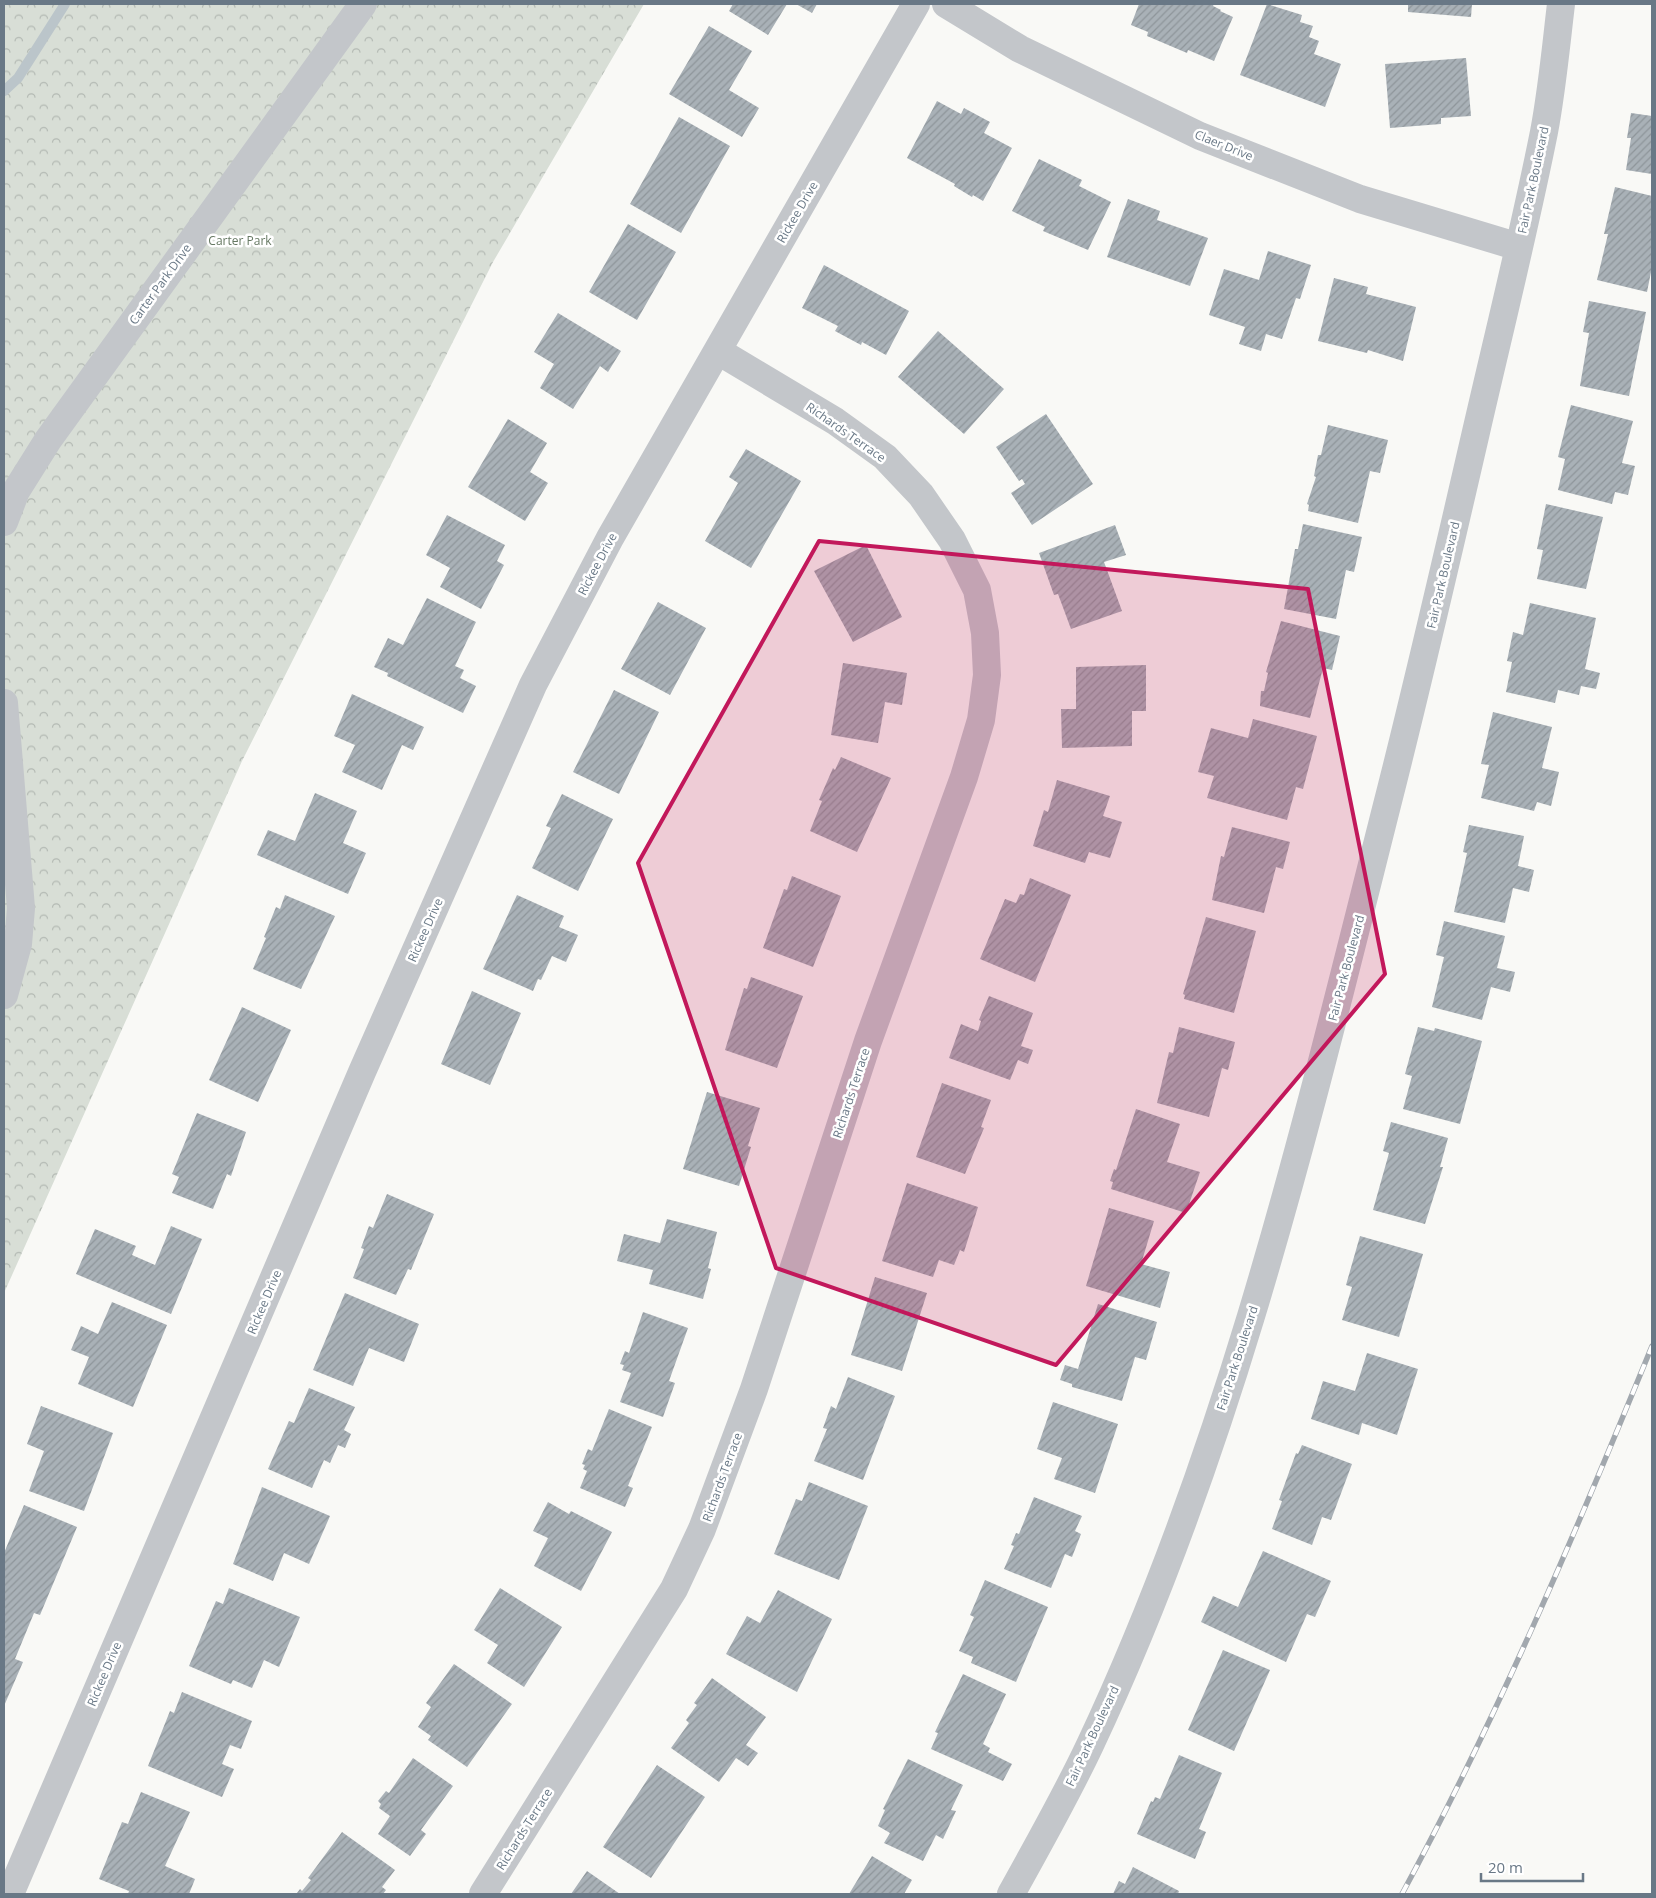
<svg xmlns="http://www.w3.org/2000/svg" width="1656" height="1898" font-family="'Open Sans',sans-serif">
	<defs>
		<pattern id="park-crowns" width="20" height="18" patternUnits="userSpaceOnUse" patternTransform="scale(1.25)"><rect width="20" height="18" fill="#d8ded6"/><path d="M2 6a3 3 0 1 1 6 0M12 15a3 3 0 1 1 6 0" fill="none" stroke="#b3b9b3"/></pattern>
		<pattern id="building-hatch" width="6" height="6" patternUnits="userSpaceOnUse" patternTransform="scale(1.25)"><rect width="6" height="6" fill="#a9b1b7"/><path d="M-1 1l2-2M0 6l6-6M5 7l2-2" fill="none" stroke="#8e959a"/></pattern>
	</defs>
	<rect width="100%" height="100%" fill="#f9f9f6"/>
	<path fill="url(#park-crowns)" d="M4,4H644L493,262L242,761L4,1293Z"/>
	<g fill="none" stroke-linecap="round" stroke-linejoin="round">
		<path stroke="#bbc5ca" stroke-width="10" d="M4,91L18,78L65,4"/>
	</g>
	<path fill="url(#building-hatch)" d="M733,4H787L768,35L729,11Z
		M796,4H817L812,13Z
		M1139,4H1214L1213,6L1221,10L1220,11L1233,17L1214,61L1188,50L1187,53L1147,36L1148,32L1131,25Z
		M1267,4L1302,15L1300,22L1313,26L1309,37L1319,41L1314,54L1341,64L1325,107L1240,75Z
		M1408,4H1472L1471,17L1408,12Z
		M709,26L752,51L729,90L759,108L742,137L669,94Z
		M1466,58L1471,116L1441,118V124L1390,128L1385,64Z
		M937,101L961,114L964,108L990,122L984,133L1012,148L983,201L973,195L972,197L954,186L955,184L907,158Z
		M1631,113L1652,116V174L1626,170L1631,138H1627Z
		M679,117L730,146L681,233L630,204Z
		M1039,159L1082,180L1079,186L1111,202L1088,250L1043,231L1045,227L1012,211Z
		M1615,187L1652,196V267L1647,292L1597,280L1608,234H1604Z
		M1128,199L1160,211L1157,220L1208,238L1190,286L1107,257Z
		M628,224L676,252L637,320L589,292Z
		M1268,251L1311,265L1300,299L1296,298L1282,339L1266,334L1261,351L1239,344L1245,327L1209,315L1224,269L1259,280Z
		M824,265L909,311L886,355L862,342L861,345L835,331L838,326L802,308Z
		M1334,278L1368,287L1366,294L1416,307L1403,361L1368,350L1367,353L1318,341Z
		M1589,301L1646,312L1629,396L1580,386L1589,333L1583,332Z
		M558,313L621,351L608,372L600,366L573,409L540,388L554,364L534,352Z
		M938,331L1004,389L964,434L898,377Z
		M1571,405L1633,421L1622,463L1635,466L1628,495L1615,492L1612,504L1558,490L1565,459L1558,457Z
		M1046,414L1093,484L1032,525L1011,493L1025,484L1022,479L1019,481L996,447Z
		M508,419L547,443L530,472L548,483L525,521L468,487Z
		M1328,425L1388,440L1380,473L1370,471L1358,523L1308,511L1309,505L1307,504L1316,477L1314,476L1318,455H1321Z
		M746,449L801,481L751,568L705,541L738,483L729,477Z
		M1546,504L1603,517L1586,589L1537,579L1543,550L1537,549Z
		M447,515L505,545L497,561L504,565L481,609L440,587L450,568L426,555Z
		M1303,524L1362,537L1354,572L1346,570L1336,619L1284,609L1295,549H1298Z
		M1115,525L1126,555L1104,562L1122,611L1071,629L1058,594L1054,595L1039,553Z
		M866,545L902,617L853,642L814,571Z
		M427,598L476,622L455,666L464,670L460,678L476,686L463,713L387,676L388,673L374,667L388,638L403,645Z
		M658,602L706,628L670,695L621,669Z
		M1530,603L1596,618L1585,669L1600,673L1596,689L1581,686L1579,695L1558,690L1555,703L1506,692L1512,662L1507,661L1513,632L1523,635Z
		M1281,621L1340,636L1332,670L1323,668L1310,718L1260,706L1261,691H1264L1268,673L1266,672Z
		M843,663L907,673L902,705L885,702L878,743L831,735Z
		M1146,665V711H1132V746L1062,748L1061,709H1076V667Z
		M614,690L659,712L619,794L573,772Z
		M352,694L424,727L413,750L402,745L382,790L342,772L355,745L334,736Z
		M1493,712L1552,727L1542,768L1559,772L1551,806L1537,802L1534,811L1481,798L1489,765L1481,764Z
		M1253,719L1317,736L1303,789L1296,787L1287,820L1207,798L1214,776L1198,772L1211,728L1248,738Z
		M841,757L891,778L857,852L810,831L822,801L819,800L833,768L835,770Z
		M1057,780L1110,796L1103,816L1122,822L1110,858L1089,852L1085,863L1033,846L1044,810L1048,812Z
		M315,793L357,811L343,843L366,853L348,894L257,855L268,830L295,841Z
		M562,794L613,819L578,891L532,868L551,828L546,826Z
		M1469,825L1524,836L1518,866L1534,870L1529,892L1513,888L1505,923L1454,912L1467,853L1463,852Z
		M1232,827L1290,842L1283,869L1276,867L1264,913L1212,900L1221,856L1224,857Z
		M792,876L841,896L813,967L763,948L784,889L787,890Z
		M1030,878L1071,895L1035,982L980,959L1005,899L1016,903L1020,894L1024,895Z
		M285,895L335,916L301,989L253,969L266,938L264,937L276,907L280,909Z
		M517,895L564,916L559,927L578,935L566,962L552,956L541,980L538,979L533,991L483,969Z
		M1206,917L1256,931L1234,1013L1184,999L1185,995L1183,994Z
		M1444,921L1505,936L1497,968L1515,972L1510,992L1491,987L1482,1020L1432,1007L1444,957L1436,955Z
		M751,977L803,996L777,1068L725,1050L744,988L747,989Z
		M472,991L521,1013L490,1085L441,1064Z
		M989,996L1033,1013L1021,1046L1033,1050L1028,1064L1018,1060L1010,1080L949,1058L961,1024L978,1031L981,1021L979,1020Z
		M242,1007L291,1030L258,1102L209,1080Z
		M1179,1027L1235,1042L1228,1070L1222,1068L1209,1117L1157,1103L1169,1052L1173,1053Z
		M1418,1027L1434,1031L1435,1028L1482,1041L1460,1124L1403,1109L1412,1076L1405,1074Z
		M942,1083L991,1100L981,1127L984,1128L965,1174L916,1157Z
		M707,1092L760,1108L748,1146L751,1147L739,1186L683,1169Z
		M1136,1109L1180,1124L1167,1162L1200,1172L1186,1213L1111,1189L1113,1182L1110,1181L1114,1169L1116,1170Z
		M197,1113L246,1132L231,1176L227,1174L213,1209L172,1193L179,1177L172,1174Z
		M1391,1122L1448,1138L1440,1167H1443L1425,1224L1373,1210L1389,1153L1383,1151Z
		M907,1183L978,1207L964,1252L960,1250L954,1265L939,1260L933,1277L882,1261Z
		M387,1194L434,1214L411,1270L408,1269L396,1295L353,1278L364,1249L361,1248L369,1226L373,1228Z
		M1109,1208L1154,1221L1141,1264L1170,1272L1160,1308L1086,1286Z
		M667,1219L717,1232L708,1268L711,1269L703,1299L649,1284L653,1270L617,1261L624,1234L660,1243Z
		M171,1226L202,1239L171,1314L76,1274L95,1229L136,1246L132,1255L155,1265Z
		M1360,1236L1423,1254L1399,1337L1342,1320L1352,1287L1346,1285Z
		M875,1277L927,1293L902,1371L851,1355Z
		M345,1293L419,1324L404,1362L369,1348L353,1386L313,1370Z
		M112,1302L167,1325L133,1407L78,1384L89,1357L71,1350L81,1326L98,1334Z
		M1098,1304L1157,1322L1146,1360L1135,1357L1122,1401L1072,1387V1384L1060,1380L1065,1365L1078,1369Z
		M643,1312L688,1328L669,1381L675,1383L663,1417L620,1402L631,1373L622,1370L624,1365L620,1364L625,1351L629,1353Z
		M1367,1353L1418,1369L1397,1435L1362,1423L1359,1435L1311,1419L1323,1381L1355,1391Z
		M848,1377L895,1396L863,1480L814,1461L827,1429L823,1428L831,1406L836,1409Z
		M309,1388L355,1407L344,1430L351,1434L345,1448L338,1445L330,1463L324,1460L312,1488L268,1469L289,1421L294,1423Z
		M1053,1402L1118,1424L1095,1493L1054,1479L1062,1458L1037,1449Z
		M41,1406L113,1433L84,1511L29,1491L44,1451L27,1444Z
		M609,1409L652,1427L628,1486L633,1488L625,1507L580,1488L587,1471L583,1469L585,1465L582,1464L588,1449L592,1451Z
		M1302,1445L1352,1464L1331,1520L1322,1517L1312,1545L1272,1529L1282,1501L1279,1500L1296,1453L1298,1454Z
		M809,1482L868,1506L839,1580L774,1554L796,1499L802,1501Z
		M262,1487L330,1516L309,1564L284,1553L273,1581L233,1564Z
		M1034,1497L1082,1516L1075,1531L1081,1534L1072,1557L1065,1554L1051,1588L1004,1569L1014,1546L1011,1545L1016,1533L1019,1534Z
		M548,1502L569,1514L571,1511L612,1532L581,1591L534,1566L548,1538L533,1531Z
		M24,1505L77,1527L40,1615L34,1613L15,1659L23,1662L4,1706V1553Z
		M1263,1551L1331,1581L1315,1617L1307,1614L1286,1662L1201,1622L1213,1596L1238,1607Z
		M985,1580L1048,1607L1016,1682L971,1663L973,1657L959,1651L974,1617L970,1615Z
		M229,1588L300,1617L279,1667L264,1660L252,1688L233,1680L231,1684L189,1666L216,1601L223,1604Z
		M500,1588L562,1627L524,1687L487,1663L498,1645L474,1630Z
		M778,1590L832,1619L797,1692L726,1654L747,1616L760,1623Z
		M1223,1650L1270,1670L1234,1751L1188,1730Z
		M454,1664L512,1704L467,1767L428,1740L431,1736L418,1727L431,1707L426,1703Z
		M963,1674L1006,1694L983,1744L990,1748L988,1752L1012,1764L1003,1781L931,1749L938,1733L935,1732Z
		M712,1678L766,1717L746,1745L758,1753L748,1766L736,1758L719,1782L671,1748L689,1723L686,1720L697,1705L694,1703Z
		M182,1692L252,1721L241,1749L230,1745L222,1764L234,1769L222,1797L148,1766L170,1711L174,1713Z
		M1179,1755L1222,1773L1199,1829L1206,1832L1195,1859L1137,1834L1151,1801L1153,1802L1155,1797L1160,1799Z
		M413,1758L453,1786L421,1830L426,1834L410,1856L378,1834L390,1816L379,1808L381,1804L378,1801L386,1791L389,1793Z
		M908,1759L963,1785L951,1810L956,1811L943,1839L936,1835L923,1861L884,1843L890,1833L878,1826L885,1810L883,1809Z
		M657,1765L705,1797L651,1878L603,1847Z
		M141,1792L190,1812L165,1866L195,1879L189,1894H128L129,1891L99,1879L122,1822L128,1824Z
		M342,1832L395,1870L382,1887L386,1890L383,1894H299L297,1893L300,1889L302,1891L311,1880L308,1878Z
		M872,1856L912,1880L904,1894H849Z
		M1133,1867L1179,1891L1178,1894H1113L1119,1881L1125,1884Z
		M587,1871L620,1894H571Z"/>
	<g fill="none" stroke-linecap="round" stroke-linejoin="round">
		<path stroke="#c3c6ca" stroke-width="28" d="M946,4L1020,49L1200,136L1360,199L1519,247
			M4,522L16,491L48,440L363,4
			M4,703L21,908L18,944L4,995
			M10,1894L362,1072L533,685L610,538L916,4
			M483,1894L674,1589L702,1529L754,1389L868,1041L964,777L981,720L987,675L985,633L977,590L952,540L921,495L885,457L835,421L718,351
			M1011,1894C1038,1845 1066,1796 1090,1745C1230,1448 1306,1126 1386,809C1418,684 1447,558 1476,432C1499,332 1524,232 1544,132C1552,90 1556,46 1561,4"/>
		<defs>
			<path id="rail" d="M1402,1894C1497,1718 1576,1532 1652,1346"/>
		</defs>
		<use href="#rail" stroke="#a2a8ae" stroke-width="5.5"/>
		<use href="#rail" stroke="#fff" stroke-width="4" stroke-dasharray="11" stroke-linecap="butt"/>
	</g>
	<path fill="#c2185b" fill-opacity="0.2" stroke="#c2185b" stroke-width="4" stroke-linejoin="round" d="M819,541L1308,589L1385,974L1056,1365L776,1268L638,863Z"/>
	<g text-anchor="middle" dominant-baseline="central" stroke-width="5" stroke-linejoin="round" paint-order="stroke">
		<g font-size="12" fill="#697886" stroke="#fff">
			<text transform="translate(1224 145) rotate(22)">Claer Drive</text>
			<text transform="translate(1533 180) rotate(-78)">Fair Park Boulevard</text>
			<text transform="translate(797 212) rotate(-60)">Rickee Drive</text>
			<text transform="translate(160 284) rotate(-54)">Carter Park Drive</text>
			<text transform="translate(846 432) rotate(35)">Richards Terrace</text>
			<text transform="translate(597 564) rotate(-62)">Rickee Drive</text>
			<text transform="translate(1443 575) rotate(-77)">Fair Park Boulevard</text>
			<text transform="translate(425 930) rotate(-66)">Rickee Drive</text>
			<text transform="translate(1346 968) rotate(-75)">Fair Park Boulevard</text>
			<text transform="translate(851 1093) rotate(-72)">Richards Terrace</text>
			<text transform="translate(264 1302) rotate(-67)">Rickee Drive</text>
			<text transform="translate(1237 1358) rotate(-72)">Fair Park Boulevard</text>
			<text transform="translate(722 1477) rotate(-70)">Richards Terrace</text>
			<text transform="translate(104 1674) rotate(-67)">Rickee Drive</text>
			<text transform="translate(1092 1736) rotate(-65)">Fair Park Boulevard</text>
			<text transform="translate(524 1829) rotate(-58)">Richards Terrace</text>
		</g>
		<g font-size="12" fill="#667963" stroke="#fff">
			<text x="240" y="240">Carter Park</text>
		</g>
	</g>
	<rect width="1656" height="1898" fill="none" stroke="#697886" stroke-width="10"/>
	<path d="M1481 1873v8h102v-8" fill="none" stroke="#697886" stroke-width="2.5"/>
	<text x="1488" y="1873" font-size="15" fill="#697886" stroke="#ffffff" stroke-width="4" paint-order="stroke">20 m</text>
</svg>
